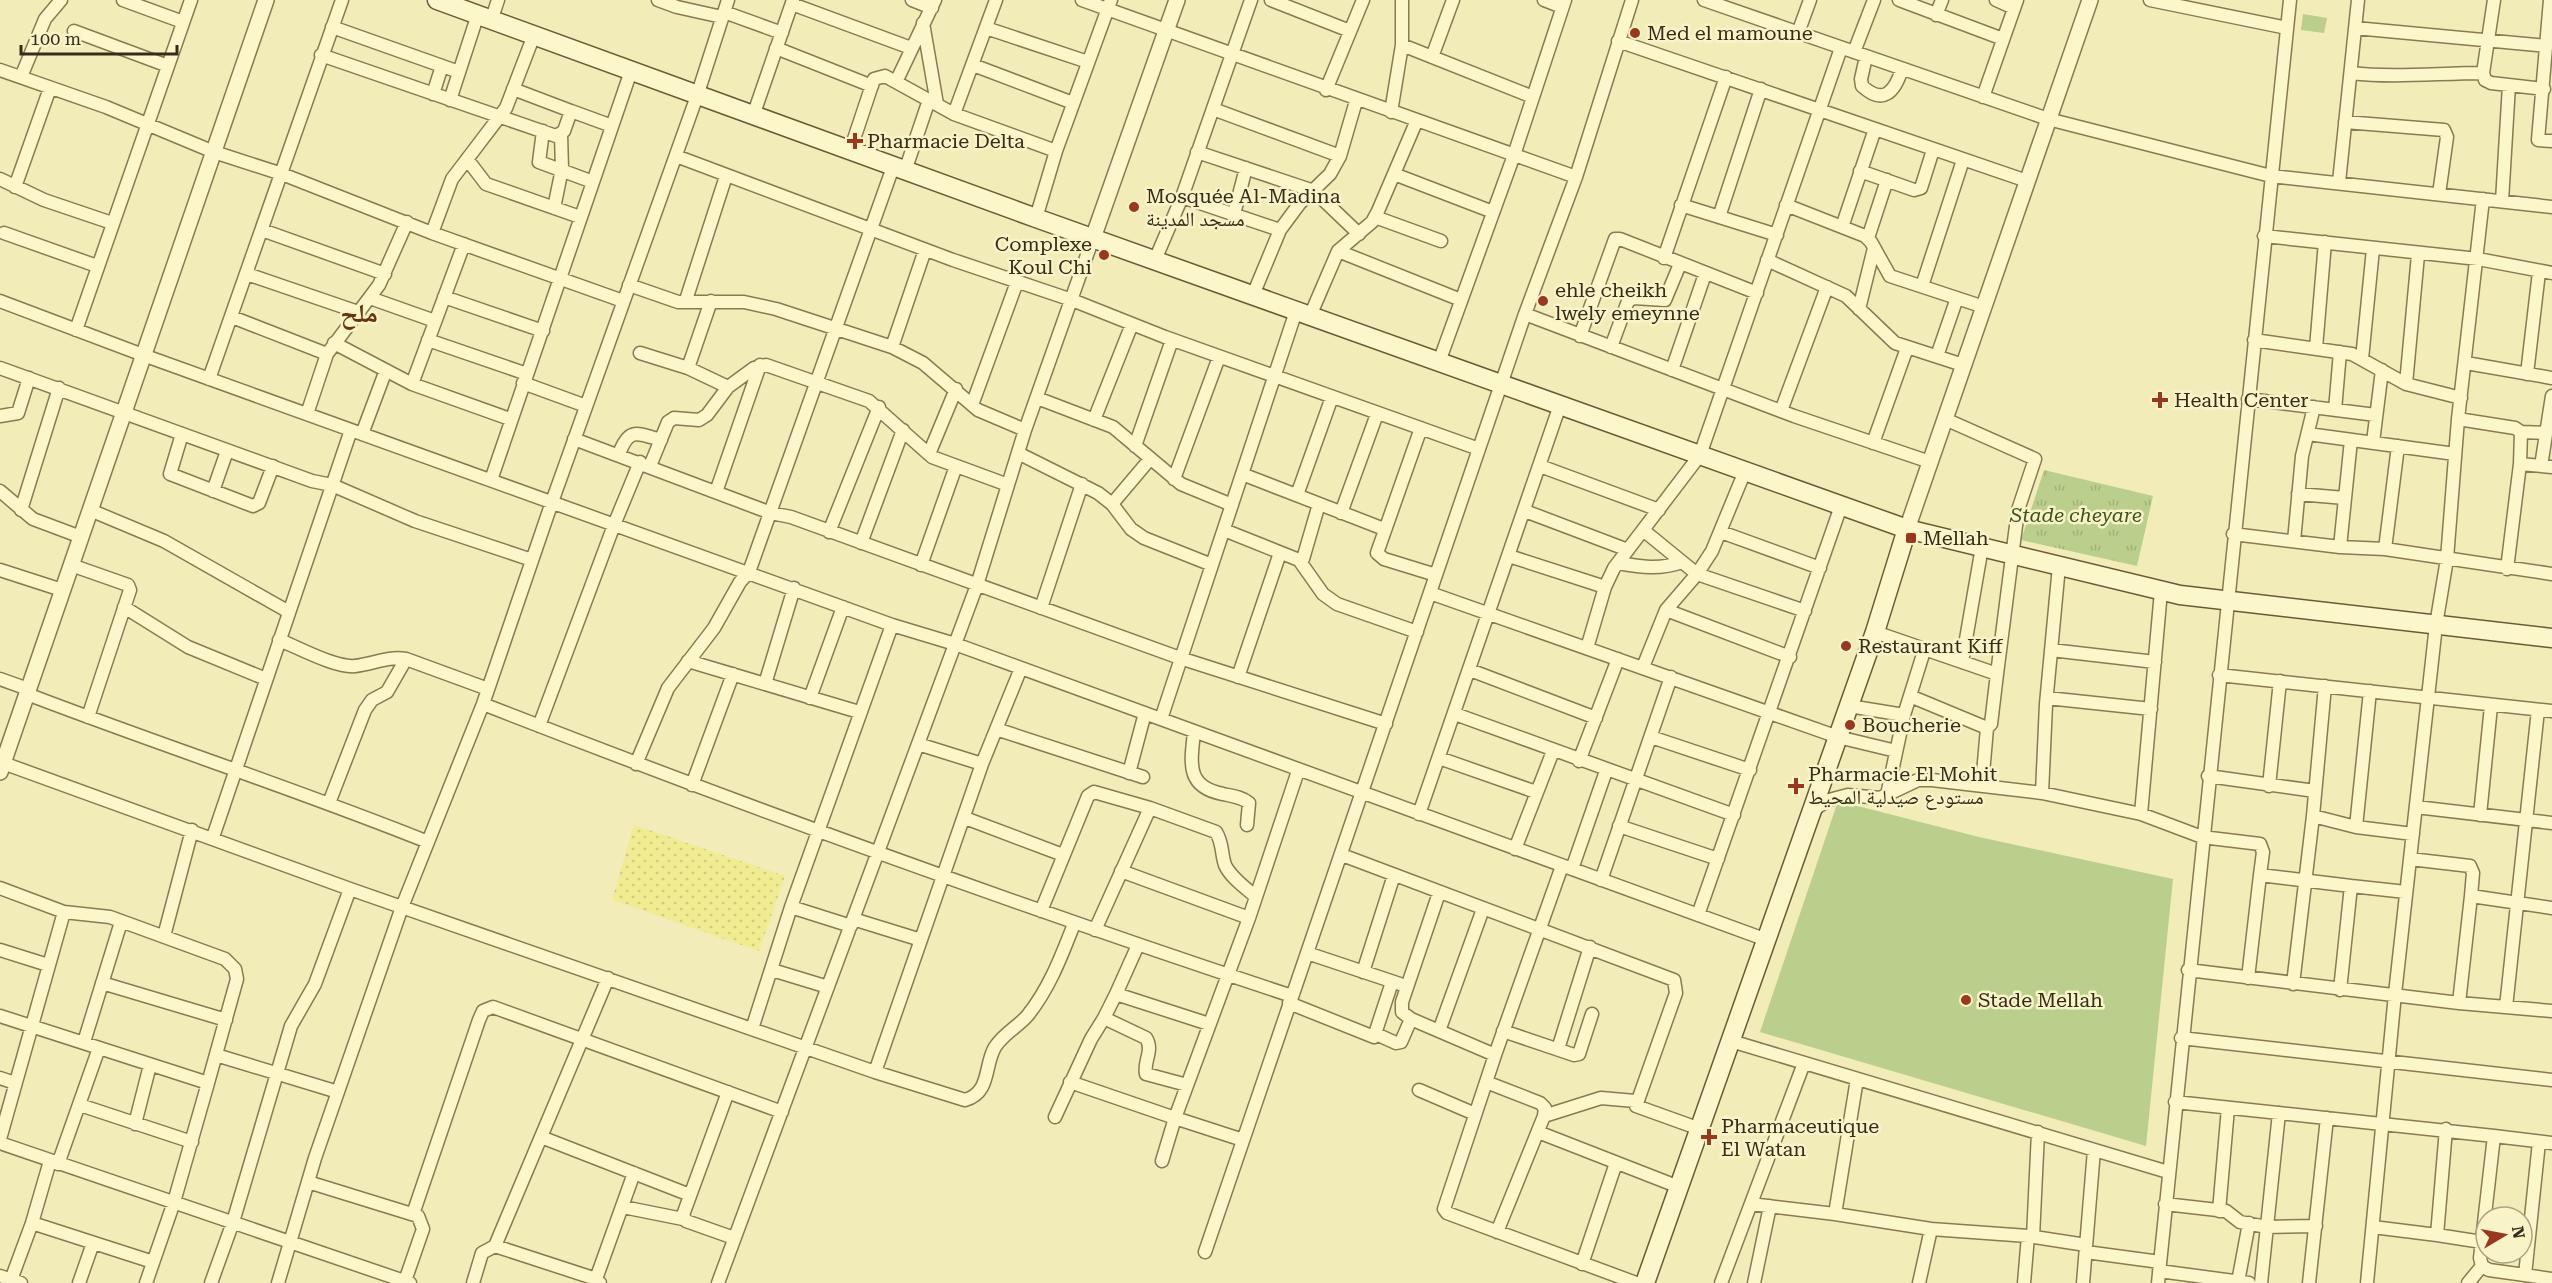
<svg xmlns="http://www.w3.org/2000/svg" width="2552" height="1283" font-family="'Roboto Serif','Noto Naskh Arabic',serif">
	<defs>
		<pattern id="grass-tufts" width="24" height="20" patternUnits="userSpaceOnUse" patternTransform="scale(1.5)"><rect width="24" height="20" fill="#bacf8c"/><path d="M3 7l-1-3M5 7V3M7 7l1-3M15 17l-1-3M17 17v-4M19 17l1-3" fill="none" stroke="#a0b278"/></pattern>
		<pattern id="sand-dots" width="8" height="8" patternUnits="userSpaceOnUse" patternTransform="scale(1.5)"><rect width="8" height="8" fill="#f1eb91"/><path d="M2 2h.1M6 6h.1" fill="none" stroke="#cfca7c" stroke-width="1.8" stroke-linecap="round"/></pattern>
	</defs>
	<rect width="100%" height="100%" fill="#f1ecb8"/>
	<path fill="url(#grass-tufts)" d="M2044,470L2153,496L2137,566L2021,540Z"/>
	<path fill="url(#sand-dots)" d="M634,825L785,876L759,951L612,900Z"/>
	<path fill="#bacf8c" d="M2303,14L2327,18L2324,33L2301,30Z
		M1838,801L1979,837L2173,879L2146,1146L1760,1032Z"/>
	<g fill="none" stroke-linecap="round" stroke-linejoin="round">
		<defs>
			<path id="minor" d="M123,0L183,22
				M658,0L677,7L722,17
				M912,0L932,8
				M1082,0L1576,177
				M1271,0L1350,31
				M1544,0L1562,7
				M1704,0L2048,119L2271,176L2552,207
				M1899,0L2003,39
				M1996,0L2014,8
				M2150,0L2287,28
				M2494,0L2483,73L2485,80L2491,83L2544,89
				M2550,0L2538,140L2552,141
				M792,4L911,48
				M724,12L782,33
				M1936,15L1942,0
				M492,18L498,0
				M923,23L937,104
				M332,27L459,72
				M986,28L1088,62
				M2355,28L2547,46
				M74,31L168,66
				M1798,33L1810,0
				M1618,41L2027,181
				M1402,45L1533,97
				M776,48L872,86
				M1854,52L1874,0
				M321,55L556,136L564,131L571,111L612,126
				M1432,57L1453,0
				M1866,57L1861,79L1862,86C1884,106 1895,91 1902,69
				M973,65L1073,103
				M0,70L106,107L214,152L282,174L432,233L623,301
				M2351,73C2395,78 2438,73 2483,73
				M21,77L45,19L61,0
				M896,82L935,0
				M513,89L571,111
				M1326,90L1363,0
				M433,94L442,66
				M1983,97L2017,0
				M450,100L478,14
				M1213,109L1340,156
				M1391,112L1402,45V0
				M954,114L996,0
				M753,116L793,0
				M2345,122L2444,130L2447,137L2439,194
				M543,131L539,162L593,182
				M850,151L874,79L885,76L954,114L1056,151
				M1197,152L1314,191L1359,234
				M676,156L953,260L1072,300L1165,337L1479,449
				M467,159L486,184L580,217
				M905,171L929,100
				M1860,171L1914,190L1921,188L1933,150
				M1394,174L1493,212
				M0,179L44,200L112,223
				M2339,182L2358,0
				M15,187L50,88
				M1182,197L1280,230
				M2502,201L2509,85
				M1681,205L1777,235
				M1786,205L1865,236L1871,242L1890,276L1984,307
				M554,208L562,169L561,134
				M1234,214L1246,168
				M1375,217L1441,241
				M1719,217L1761,89
				M1036,218L1056,151L1111,0
				M1842,227L1875,129
				M262,230L385,274
				M4,233L97,266
				M432,233L452,179L506,108L534,35
				M2264,236L2478,259L2552,273
				M1868,238L1887,180
				M1338,251L1461,300
				M1664,258L1726,77
				M1155,260L1182,197L1251,0
				M1767,260L1846,296L1895,343L1963,365
				M247,274L358,312
				M629,285L678,302H744L776,309L892,347L923,363L978,410L1025,430
				M1922,286L1963,160
				M1253,295L1280,230L1300,203L1330,174L1340,156L1356,101
				M444,297L543,331
				M370,298L435,321
				M686,300L726,176
				M0,301L143,355L892,625L955,644L1767,940
				M1859,309L1874,248
				M1525,314L1794,416L1930,462
				M1310,316L1338,251L1372,222L1378,211L1417,120
				M232,317L327,354
				M76,330L191,0
				M1580,336L1615,239H1620L1757,293
				M428,340L527,374
				M2254,340L2352,354L2406,384L2461,398
				M334,343L412,384L510,419
				M892,347L925,250
				M1611,347L1628,301L1634,298L1665,300L1680,264
				M2316,348L2325,242
				M640,353L688,368L728,387
				M1937,356L1957,298
				M2362,359L2373,249
				M1439,362L1514,155L1565,0
				M2466,363L2552,378
				M0,368L312,481L332,485L415,521L532,560
				M688,368L711,301
				M1672,370L1705,274
				M2527,374L2539,272
				M209,379L342,0
				M523,383L586,406
				M412,384L464,244
				M2406,384L2418,255
				M1037,398L1113,427L1181,484L1232,505
				M2248,399L2376,415
				M972,405L1017,282
				M2335,410L2340,352
				M1781,411L1827,287
				M307,414L327,354L379,285L407,222
				M0,416L18,413L29,378
				M1945,419L2035,459L2018,510L1997,674
				M2458,419L2515,428L2521,432L2546,433
				M1094,420L1132,324
				M1421,428L1377,553L1384,559L1436,575
				M182,434L170,474L253,506L259,503L273,466
				M362,434L386,370
				M2308,434L2455,454
				M574,439L771,513L791,517L1180,658L1386,724
				M2373,442L2382,370
				M1873,443L1907,348
				M1135,446L1172,340
				M1018,453L1098,493L1112,504L1131,529L1144,538L1212,565
				M619,454C629,427 637,433 661,440
				M929,454L956,389
				M2520,464L2552,467
				M650,466L668,422L674,418L699,420L707,415L728,387L754,368L766,365L869,401L932,457L1008,485
				M1540,466L1659,510
				M2541,466L2552,396
				M1242,474L1384,529
				M1174,479L1219,357
				M491,480L631,71
				M0,491L33,519L81,537
				M213,491L227,451
				M716,492L760,365
				M2298,494L2345,498
				M1297,495L1332,397
				M1112,504L1150,459
				M21,510L59,388
				M90,510L164,541L289,612
				M1525,511L1628,550
				M1341,513L1377,414
				M1224,530L1299,560L1303,559L1319,504
				M1643,530L1697,574L1805,611
				M829,532L879,407
				M1721,532L1820,568
				M2233,534L2340,547L2385,549L2552,574
				M2294,541L2302,456L2314,407
				M861,543L903,430
				M2340,547L2351,440
				M2385,549L2398,446
				M1509,556L1605,587
				M1299,560L1323,594L1337,604L1417,632
				M1618,563C1641,567 1660,570 1682,562
				M71,565L128,585L130,590L88,717
				M921,565L956,466
				M2507,569L2520,464L2521,432
				M0,570L62,590
				M1430,593L1838,737L1896,751
				M124,607L188,647L266,679
				M1041,608L1082,484
				M1666,610L1790,657
				M1875,632L1997,674L1991,724L1987,728L1910,696
				M279,640C298,647 335,668 355,666C373,664 388,656 406,659L488,689
				M1587,648L1605,587L1614,568L1700,455L1841,48
				M2051,650L2155,662
				M688,661L859,712
				M1962,662L1982,547
				M1643,667L1666,610L1697,574L1712,551L1745,471
				M1470,670L1596,718
				M2219,675L2552,711
				M1238,677L1280,553
				M0,679L28,689
				M765,684L794,588
				M2325,686L2313,816L2356,827
				M2370,691L2356,827L2413,834
				M27,694C160,745 296,789 428,842
				M810,698L843,607
				M2047,698L2151,709
				M483,704C750,808 1019,906 1292,996
				M1849,706L1904,715
				M1455,714L1734,815
				M1161,719L1296,311
				M539,726L614,525L640,462
				M996,729L1143,777
				M1194,732C1191,762 1185,787 1223,794C1232,796 1242,797 1249,803L1247,825
				M1651,737L1750,770
				M918,744L982,764
				M1439,758L1536,792
				M1579,761L1618,659
				M3,763L350,889L875,1072L982,764L1021,668
				M636,764L668,688L714,628L740,582L749,572L893,167
				M1129,773L1145,713
				M2208,776L2315,791
				M692,785L733,674
				M1982,785L1987,728
				M2269,786L2280,681
				M2042,793L2046,704L2059,566
				M1887,795L1904,715L1924,651
				M329,803L365,710L372,700L387,692L406,659
				M2416,807L2552,823
				M1813,810L1829,800L1848,795L1880,798L1918,780H1932L2042,793L2141,814L2202,837L2260,844L2263,852L2260,875
				M1419,814L1560,405
				M2141,814L2161,591
				M2480,815L2491,706
				M965,818L1063,855
				M1619,826L1718,859
				M213,837L351,430
				M1515,849L1553,751
				M1342,855L1674,980L1676,993L1636,1106L1700,1129
				M2410,859L2470,866L2473,873L2471,896
				M1562,866L1495,1055L1444,1209L1447,1213L1636,1283
				M1572,869L1606,771
				M1121,871L1249,918
				M1601,880L1671,677
				M0,888L64,912L110,917L225,959L235,969L237,979L208,1083
				M1439,893L1402,1002V1012L1411,1019L1495,1055
				M791,907L851,926
				M1041,911L1088,796L1094,792L1150,808L1216,832C1223,843 1221,853 1225,865C1231,878 1246,888 1256,897
				M1698,915L1841,506
				M853,919L921,940
				M1095,930L1150,808
				M164,936L192,830
				M1138,945L1116,994L1209,1024
				M0,950L48,965
				M1307,953L1400,984
				M772,970L828,987
				M2188,970L2459,1003L2552,1011
				M1363,972L1394,875
				M2248,978L2260,875L2351,886
				M102,983L226,1020
				M2293,984L2313,816
				M2340,990L2351,886L2406,892
				M1116,994L1104,1018L1146,1038C1154,1051 1143,1061 1146,1074L1187,1085
				M1289,1003L1374,1037L1392,982
				M2459,1003L2471,896L2552,908
				M2506,1007L2538,710
				M0,1016L208,1083L174,1202L146,1283
				M752,1029L791,907L892,625
				M1439,1031L1483,909
				M1503,1031L1574,1055L1579,1054L1592,1014
				M1376,1034L1396,1043L1401,1042L1411,1019
				M2181,1038L2552,1080
				M1731,1041L2168,1172
				M84,1042L121,922
				M1558,1049L1590,947
				M216,1055L338,1092
				M875,1072L965,1100C991,1093 984,1065 995,1047C1004,1033 1018,1027 1028,1015C1050,987 1061,957 1074,924
				M0,1078L15,1083
				M1070,1082L1175,1118L1162,1161
				M1486,1082L1540,1103L1545,1108L1544,1116L1497,1232
				M1419,1090L1475,1114
				M728,1092L683,1215L686,1221L734,1238
				M2175,1102L2494,1136L2480,1258L2482,1266L2489,1270L2525,1275
				M80,1105L192,1142
				M1544,1116L1601,1098L1635,1101
				M1055,1117L1091,1039L1104,1018
				M135,1124L150,1065
				M2446,1129L2437,1235L2482,1242
				M1538,1132L1679,1187
				M2494,1136L2552,1143
				M541,1137L690,1195
				M0,1139L64,912
				M1243,1140L1175,1118L1249,918L1298,771
				M2539,1142L2525,1275L2552,1279
				M0,1143L410,1283
				M58,1164L99,1048
				M308,1182L418,1216L423,1229L405,1281
				M1751,1204L1835,1214L1857,1079
				M2165,1204L2226,1211L2240,1222L2267,1227L2316,1226
				M623,1207L683,1219
				M2219,1211L2228,1108
				M413,1214L479,1020L483,1011L493,1007L782,1112
				M1835,1214L1931,1229
				M32,1223L153,1262
				M2373,1227L2437,1235
				M2033,1237L2038,1132
				M495,1246L608,978
				M1205,1252L1525,314L1576,177L1632,0
				M2086,1252L2160,1262
				M1582,1264L1616,1163
				M2159,1271L2249,1283
				M0,1276L21,1283
				M596,1279L634,1173
				M11,1280L32,1223L50,1161
				M2238,1282L2249,1223
				M79,1283L93,1243
				M211,1283L233,1222L291,1026L315,984L350,889
				M278,1283L315,1158L402,907L483,704L552,502L697,96L728,0
				M473,1283L482,1253L495,1246L596,1279L600,1283
				M718,1283L977,585L1025,430L1093,238
				M1721,1283L1804,1063
				M1754,1283L1770,1206
				M1919,1283L1931,1229L2028,1236L2086,1245
				M2024,1283L2028,1236
				M2083,1283L2094,1150
				M2158,1283L2290,0
				M2261,1283L2279,1113
				M2309,1283L2327,1118
				M2367,1283L2395,994L2436,625L2447,559L2458,419L2483,199
				M2468,1283L2482,1266"/>
			<path id="tertiary" d="M1093,238L1177,0
				M1907,529L2090,0
				M0,772L266,0"/>
			<path id="secondary" d="M437,0L1036,218L1907,529L2180,595L2552,638
				M1645,1283L1875,632L1907,529"/>
		</defs>
		<use href="#minor" stroke="#887a52" stroke-width="15"/>
		<use href="#tertiary" stroke="#887a52" stroke-width="18"/>
		<use href="#secondary" stroke="#6a5a36" stroke-width="21"/>
		<use href="#minor" stroke="#fcf7cb" stroke-width="12"/>
		<use href="#tertiary" stroke="#fcf7cb" stroke-width="15"/>
		<use href="#secondary" stroke="#fcf7cb" stroke-width="18"/>
	</g>
	<g fill="#9c361d" stroke="#f8f4c8" stroke-width="2">
		<circle cx="1635" cy="33" r="6"/>
		<path d="M852 132h6v6h6v6h-6v6h-6v-6h-6v-6h6z"/>
		<circle cx="1134" cy="207" r="6"/>
		<circle cx="1104" cy="255" r="6"/>
		<circle cx="1543" cy="301" r="6"/>
		<path d="M2157 391h6v6h6v6h-6v6h-6v-6h-6v-6h6z"/>
		<rect x="1905" y="532" width="12" height="12" rx="3"/>
		<circle cx="1846" cy="646" r="6"/>
		<circle cx="1850" cy="725" r="6"/>
		<path d="M1793 777h6v6h6v6h-6v6h-6v-6h-6v-6h6z"/>
		<circle cx="1966" cy="1000" r="6"/>
		<path d="M1706 1128h6v6h6v6h-6v6h-6v-6h-6v-6h6z"/>
	</g>
	<g text-anchor="middle" dominant-baseline="central" stroke-width="5" stroke-linejoin="round" paint-order="stroke">
		<g font-size="20" fill="#352d19" stroke="#f8f4c8" text-anchor="start">
			<text x="1647" y="33">Med el mamoune</text>
			<text x="867" y="141">Pharmacie Delta</text>
			<text x="1146" y="196">Mosquée Al-Madina<tspan x="1146" dy="23">مسجد المدينة</tspan></text>
			<text x="1092" y="244" text-anchor="end">Complexe<tspan x="1092" dy="23">Koul Chi</tspan></text>
			<text x="1555" y="290">ehle cheikh<tspan x="1555" dy="23">lwely emeynne</tspan></text>
			<text x="2174" y="400">Health Center</text>
			<text x="1923" y="538">Mellah</text>
			<text x="1858" y="646">Restaurant Kiff</text>
			<text x="1862" y="725">Boucherie</text>
			<text x="1808" y="774">Pharmacie El Mohit<tspan x="1808" dy="23">مستودع صيدلية المحيط</tspan></text>
			<text x="1978" y="1000">Stade Mellah</text>
			<text x="1721" y="1126">Pharmaceutique<tspan x="1721" dy="23">El Watan</tspan></text>
		</g>
		<g font-size="20" font-style="italic" fill="#3b541d" stroke="#f8f4c8">
			<text x="2076" y="515">Stade cheyare</text>
		</g>
		<g font-size="26" font-weight="bold" fill="#663614" stroke="#f8f4c8">
			<text x="359" y="313">ملح</text>
		</g>
	</g>
	<g transform="translate(2504 1235) rotate(80)"><circle r="28" fill="#f8f4c8" stroke="#aaa482" stroke-width="1.5"/>
	<path d="M0-4.5L10 22L0 15L-10 22Z" fill="#9c361d"/>
	<text y="-9" font-size="16" font-weight="bold" text-anchor="middle" fill="#352d19">N</text>
	</g>
	<path d="M21 45v9h156v-9" fill="none" stroke="#352d19" stroke-width="3"/>
	<text x="30" y="45" font-size="18" fill="#352d19" stroke="#f8f4c8" stroke-width="4.5" paint-order="stroke">100 m</text>
</svg>
